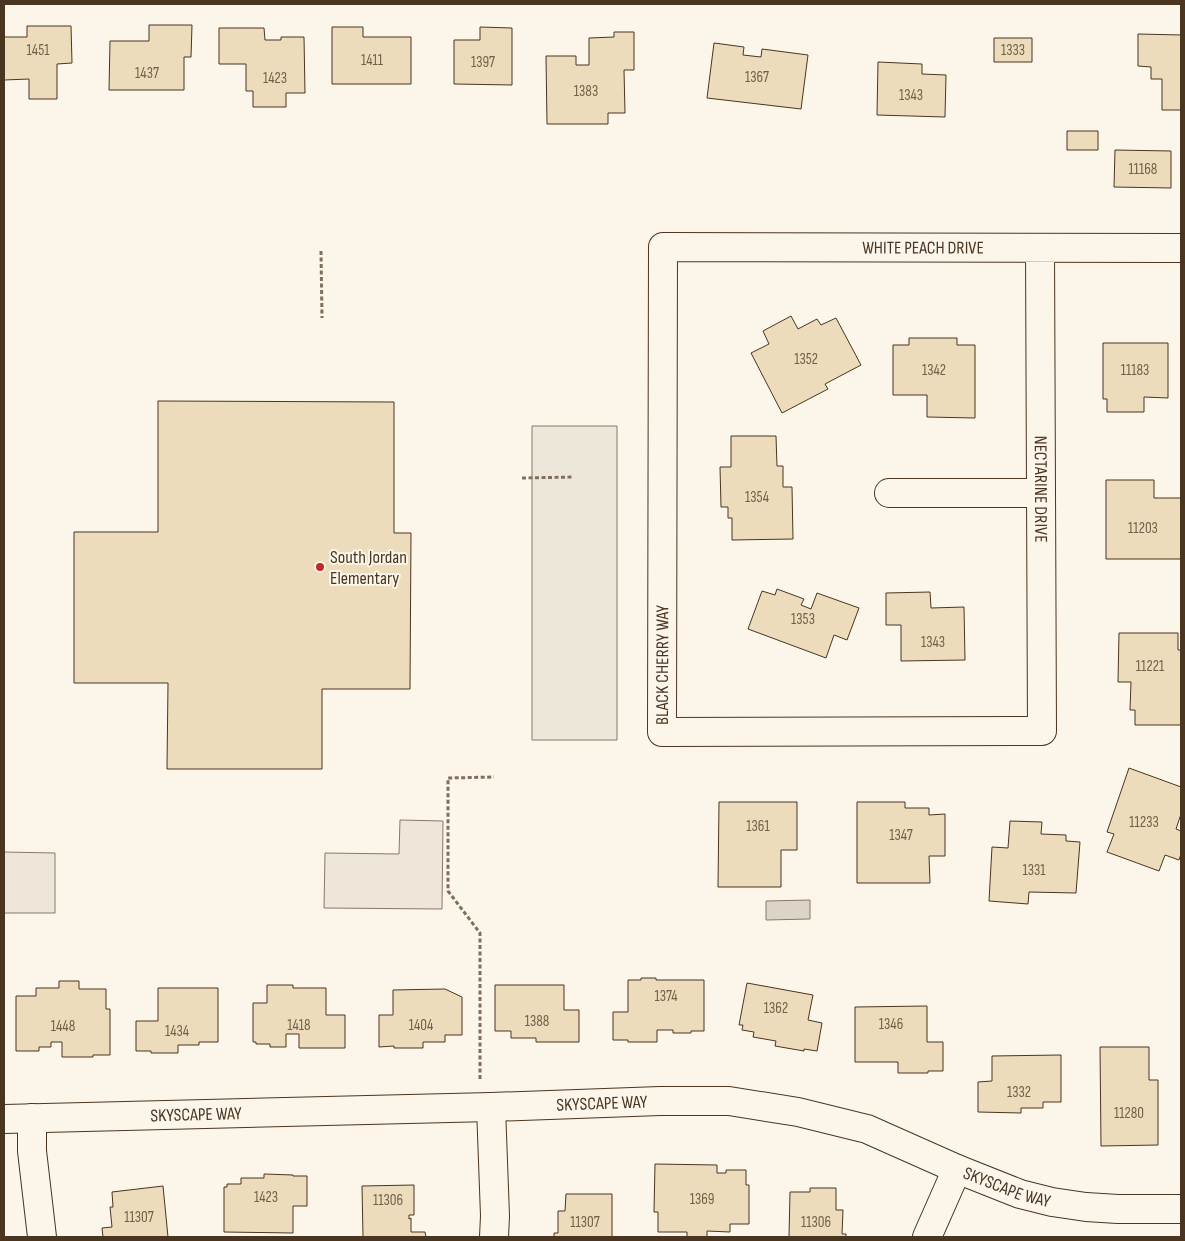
<svg xmlns="http://www.w3.org/2000/svg" width="1185" height="1241" font-family="'Sofia Sans Condensed',sans-serif">
	<rect width="100%" height="100%" fill="#fbf6e9"/>
	<path fill="#ede6d9" stroke="#887966" d="M400,820L443,821L442,909L324,908L325,853L399,854Z
		M4,852L55,853V913H4Z"/>
	<path fill="#ede7d9" stroke="#887966" d="M532,426H617V740H532Z"/>
	<path fill="#dcd4c6" stroke="#887966" d="M810,900V919L766,920V901Z"/>
	<path fill="#ecdcbc" stroke="#4a3520" d="M149,25H192L191,57H184V90H109L110,41H149Z
		M27,26H71L72,63L57,64V99H29V79L4,80V37H27Z
		M332,27H363V37H411V84H332Z
		M480,27L512,28V85L454,84V40H480Z
		M219,28H264L265,40H281V37H304L305,93H286V107H253V91H246V64H219Z
		M614,32H634V70H624L625,113H608V124H547L546,56H576V65H589V38L614,37Z
		M1138,34L1181,35V110H1162V79H1151V67L1138,66Z
		M994,38H1032V62H994Z
		M714,43L744,47L743,55L761,57L762,49L808,55L801,109L707,98Z
		M878,62L922,64V74L946,75L945,117L877,115Z
		M1067,131H1098V150H1067Z
		M1115,150L1171,151V188L1114,187Z
		M791,316L798,329L817,319L821,325L836,318L861,365L825,384L828,389L782,413L751,353L769,344L763,331Z
		M909,338H957V345H975V418L927,417V395H893V345H909Z
		M1103,343H1168V398L1144,397V412H1107V399H1103Z
		M158,401L394,402V533H411L410,689H322V769H167L168,683H74V532H158Z
		M731,436H776L777,466H783V487H792L793,539L732,540V518H728V507H721L720,467H731Z
		M1106,480H1154V498H1181V559H1106Z
		M777,589L804,599L801,605L811,609L817,593L859,608L847,640L834,635L826,658L748,629L762,591L775,595Z
		M930,592L931,608L964,607L965,660L901,661V625H886V593Z
		M1119,633H1178V650H1181V725H1135V710H1130L1131,682H1118Z
		M1129,768L1181,787V814L1176,829L1181,831V854L1179,860L1165,855L1159,871L1107,852L1114,834L1107,832Z
		M719,802H797V850H781V887H718Z
		M857,802H905V808H929V815L945,814V856H929L930,883H857Z
		M1010,821L1042,822L1041,834L1066,835V841L1080,842L1076,893L1029,892L1028,904L989,901L992,847L1008,848Z
		M641,978H656V980H704V1031H691V1033H673V1030H657V1042H628V1040H613V1012H628V980H641Z
		M59,981H79V989H106V1009H110V1055H93V1057H62V1042H51V1047H39V1051H16V996H36V988H59Z
		M747,983L813,995L808,1020L822,1023L817,1051L804,1049V1051L775,1046L776,1041L753,1037L754,1032L742,1030L743,1025H739Z
		M267,985H293V988H326V1015H345V1048H299V1034H286V1047H270V1044H256V1042H253V1003H267Z
		M495,985H564V1010H579V1042H536V1038H511V1031H495Z
		M158,988H218V1042H199V1045H178V1053H151V1051H136V1021H158Z
		M445,989L462,997V1035H445V1042H423V1048H394V1046L379,1047V1015H393V990Z
		M927,1006V1042H943V1071H928V1073H898V1062H855V1007Z
		M1100,1047H1149V1080H1158V1145L1101,1146Z
		M1061,1055V1102H1043V1108H1021V1113L978,1112V1082L992,1081V1056Z
		M655,1164L717,1165V1173H726V1170H746V1185H749V1224H730V1232L707,1231V1237H687V1232H658V1212H654Z
		M264,1174L293,1175V1176H307V1206H293V1233L224,1232V1187H227V1184H241V1178H264Z
		M414,1185V1215H409V1219L411,1218V1232H425L426,1237H363L362,1186Z
		M163,1186L168,1237H103L102,1228L112,1227L110,1207H113L112,1192Z
		M810,1188H836V1210H843L842,1234H846V1237H789L790,1192H810Z
		M566,1194H612V1237H554V1233H558V1211H565Z"/>
	<g fill="none" stroke-linecap="round" stroke-linejoin="round">
		<defs>
			<g id="minor">
				<path id="s1" d="M1040,248L1042,731L662,732L663,247L1181,248"/>
				<path d="M889,493H1041"/>
				<path d="M491,1107L495,1216L494,1237"/>
				<path d="M32,1118V1151L42,1237"/>
				<path id="s2" d="M4,1119L491,1107L660,1101H729L798,1112L867,1129L957,1169L1020,1194L1052,1202L1086,1207L1118,1209H1181"/>
				<path d="M927,1237L957,1169"/>
			</g>
		</defs>
		<use href="#minor" stroke="#4a3520" stroke-width="30"/>
		<path stroke="#7f6f5c" stroke-width="3" stroke-dasharray="4 2.5" stroke-linecap="butt" d="M321,251L322,318
			M522,478L574,477
			M480,1079V933L448,891V778L494,777"/>
		<use href="#minor" stroke="#fbf6e9" stroke-width="28"/>
	</g>
	<circle fill="#c62828" stroke="#fbf6e9" stroke-width="2" cx="320" cy="567" r="5"/>
	<g text-anchor="middle" dominant-baseline="central" stroke-width="4" stroke-linejoin="round" paint-order="stroke">
		<g font-size="15" fill="#725f47">
			<text x="38" y="50">1451</text>
			<text x="1013" y="50">1333</text>
			<text x="372" y="60">1411</text>
			<text x="483" y="62">1397</text>
			<text x="147" y="73">1437</text>
			<text x="757" y="77">1367</text>
			<text x="275" y="78">1423</text>
			<text x="586" y="91">1383</text>
			<text x="911" y="95">1343</text>
			<text x="1143" y="169">11168</text>
			<text x="806" y="359">1352</text>
			<text x="934" y="370">1342</text>
			<text x="1135" y="370">11183</text>
			<text x="757" y="497">1354</text>
			<text x="1143" y="528">11203</text>
			<text x="803" y="619">1353</text>
			<text x="933" y="642">1343</text>
			<text x="1150" y="666">11221</text>
			<text x="1144" y="822">11233</text>
			<text x="758" y="826">1361</text>
			<text x="901" y="835">1347</text>
			<text x="1034" y="870">1331</text>
			<text x="666" y="996">1374</text>
			<text x="776" y="1008">1362</text>
			<text x="537" y="1021">1388</text>
			<text x="891" y="1024">1346</text>
			<text x="299" y="1025">1418</text>
			<text x="421" y="1025">1404</text>
			<text x="63" y="1026">1448</text>
			<text x="177" y="1031">1434</text>
			<text x="1019" y="1092">1332</text>
			<text x="1129" y="1113">11280</text>
			<text x="266" y="1197">1423</text>
			<text x="702" y="1199">1369</text>
			<text x="388" y="1200">11306</text>
			<text x="139" y="1217">11307</text>
			<text x="585" y="1222">11307</text>
			<text x="816" y="1222">11306</text>
		</g>
		<g font-size="18" fill="#4a3520" stroke="#fbf6e9">
			<text stroke="none"><textPath href="#s1" startOffset="1608">WHITE PEACH DRIVE</textPath></text>
			<text stroke="none"><textPath href="#s1" startOffset="241">NECTARINE DRIVE</textPath></text>
			<text stroke="none"><textPath href="#s1" startOffset="930">BLACK CHERRY WAY</textPath></text>
			<text stroke="none"><textPath href="#s2" startOffset="598">SKYSCAPE WAY</textPath></text>
			<text stroke="none"><textPath href="#s2" startOffset="192">SKYSCAPE WAY</textPath></text>
			<text stroke="none"><textPath href="#s2" startOffset="1018">SKYSCAPE WAY</textPath></text>
		</g>
		<g font-size="18" fill="#4a3520" stroke="#fbf6e9" text-anchor="start">
			<text x="330" y="557">South Jordan<tspan x="330" dy="21">Elementary</tspan></text>
		</g>
	</g>
	<rect width="1185" height="1241" fill="none" stroke="#4a3520" stroke-width="10"/>
</svg>
